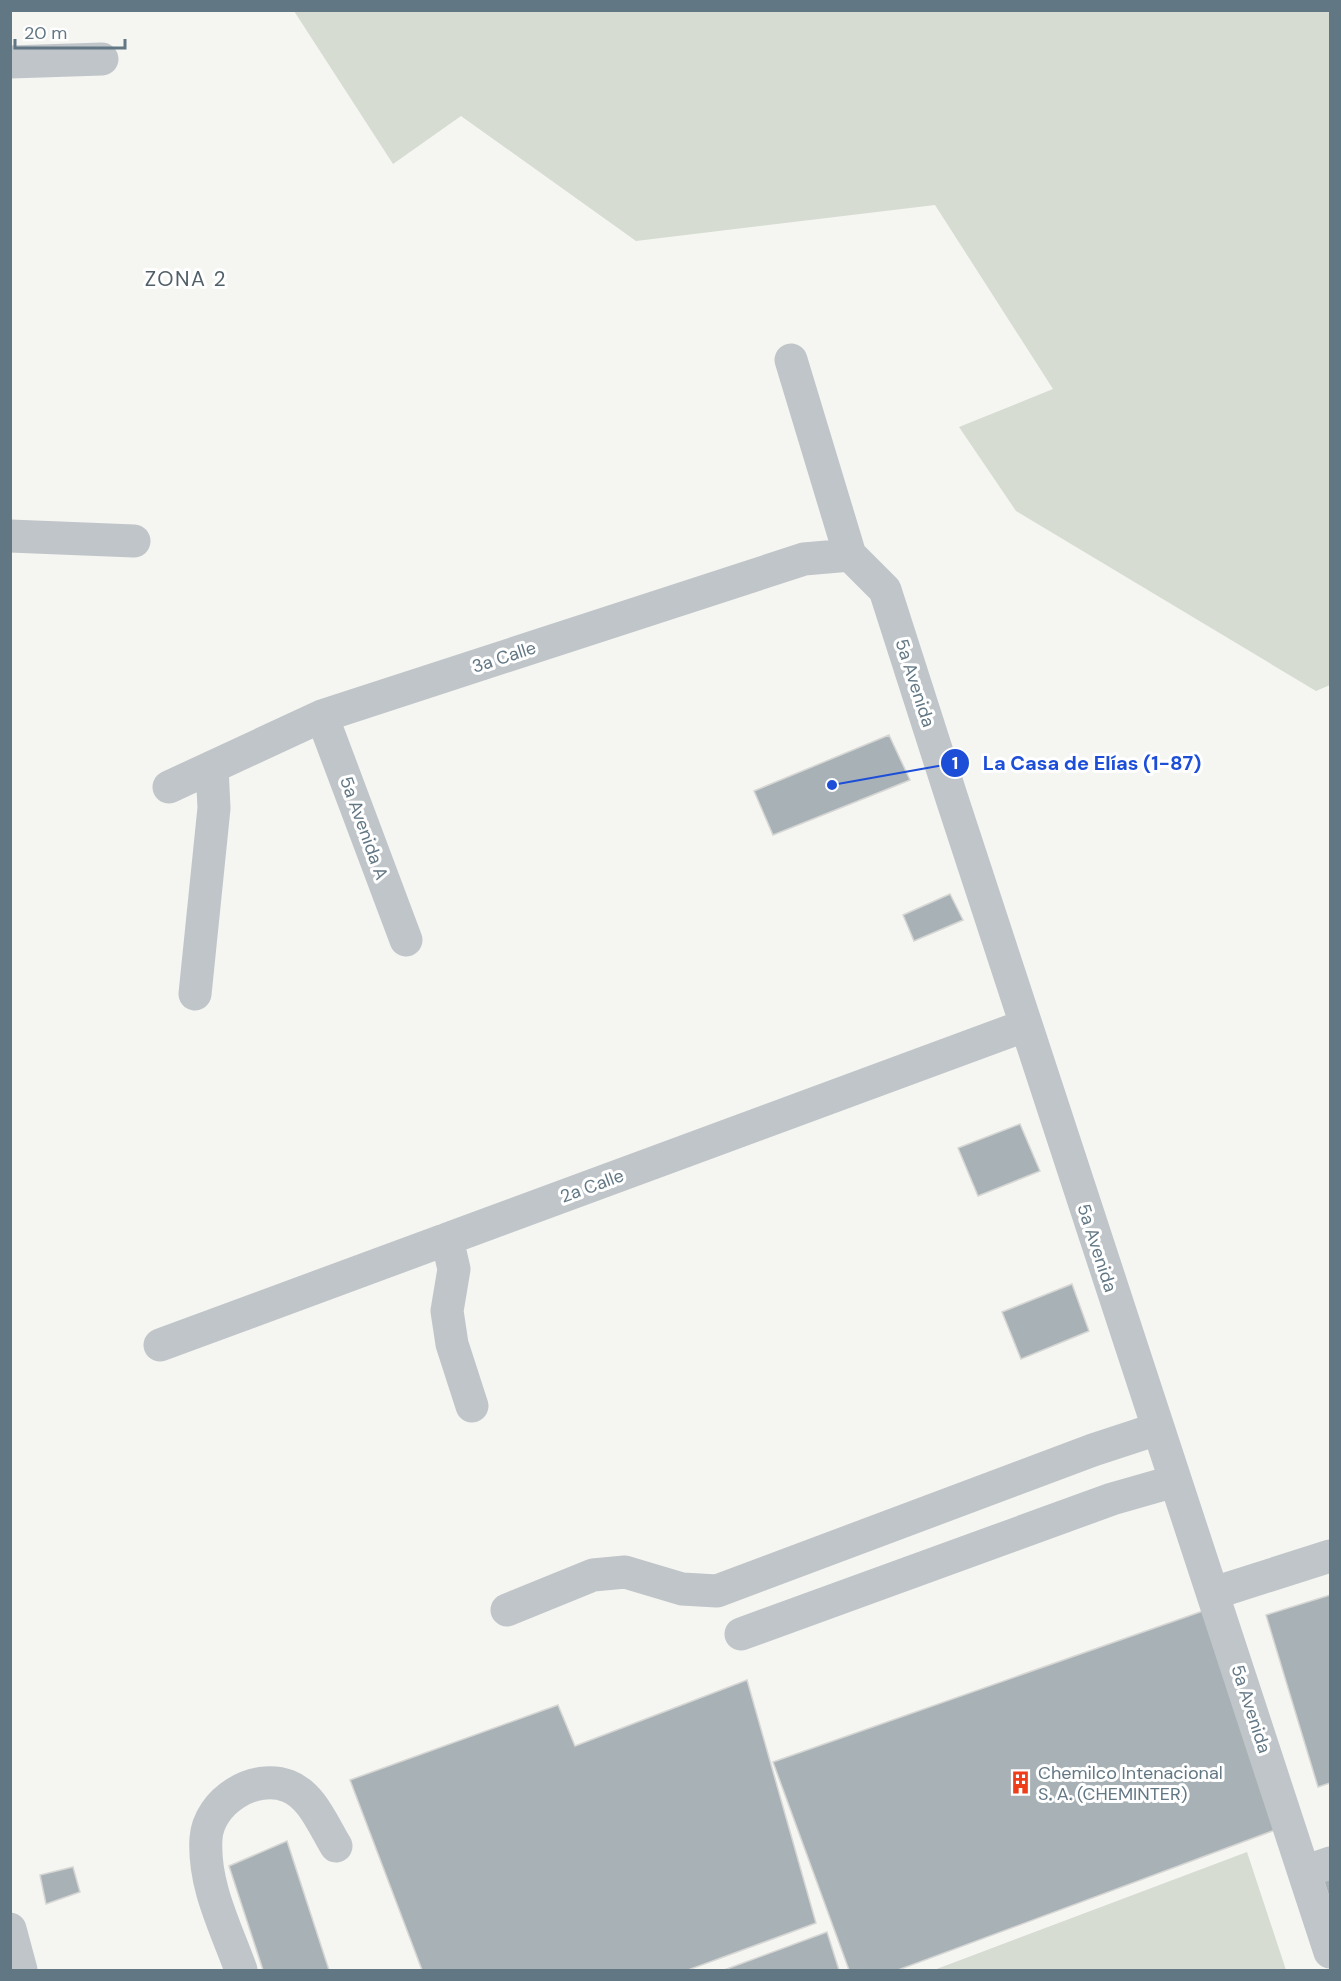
<svg xmlns="http://www.w3.org/2000/svg" width="1341" height="1981" font-family="'DM Sans',sans-serif">
	<rect width="100%" height="100%" fill="#f5f5f1"/>
	<path fill="#d6dcd2" d="M294,11H1330V685L1316,691L1016,511L959,427L1053,389L935,205L636,241L461,116L393,164Z
		M1247,1852L1286,1970H934Z"/>
	<path fill="#a8b2b6" stroke="#d6d6d4" stroke-width="1.5" d="M889,735L910,780L773,835L754,791Z
		M950,894L963,920L914,941L903,915Z
		M1020,1124L1040,1171L978,1196L958,1148Z
		M1072,1284L1089,1331L1021,1359L1002,1312Z
		M1330,1595V1783L1318,1787L1266,1615Z
		M1203,1611L1275,1830L898,1970H849L773,1762Z
		M747,1680L816,1923L688,1970H422L350,1780L558,1705L575,1746Z
		M287,1841L329,1970H263L229,1866Z
		M1330,1866V1901L1320,1869Z
		M73,1867L80,1892L46,1904L40,1875Z
		M827,1932L839,1970H724Z"/>
	<g fill="none" stroke-linecap="round" stroke-linejoin="round">
		<path stroke="#bfc5c8" stroke-width="33" d="M10,62L102,59
			M791,360L850,555L885,590C1030,1045 1181,1498 1330,1952
			M10,536L134,541
			M322,716L406,940
			M169,787L322,716L804,559L850,555
			M195,994L214,808L212,767
			M447,1239L454,1269L447,1311L452,1344L472,1406
			M160,1345L1024,1026
			M1214,1593L1330,1556
			M507,1610L593,1575L625,1572L682,1589L717,1591L1093,1450L1157,1429
			M741,1634L1112,1499L1175,1481
			M1304,1872L1330,1863
			M10,1929L21,1970
			M241,1970C226,1928 203,1885 206,1838C209,1801 254,1773 288,1786C312,1795 323,1825 336,1846"/>
	</g>
	<defs>
		<symbol id="building-bare" viewBox="-9 -9 18 18"><path d="M-4-6H4V6H1V3H-1V6H-4ZM-2.5-4.3h1.7v1.8h-1.7ZM.8-4.3h1.7v1.8H.8ZM-2.5-1h1.7V.8h-1.7ZM.8-1h1.7V.8H.8Z" fill="#ed3d19" stroke="#fff" stroke-width="2.5" paint-order="stroke"/></symbol>
	</defs>
	<g fill-rule="evenodd">
		<use href="#building-bare" x="1004" y="1766" width="33" height="33"/>
	</g>
	<g text-anchor="middle" dominant-baseline="central" stroke-width="6" stroke-linejoin="round" paint-order="stroke">
		<g font-size="18" fill="#627784" stroke="#fff">
			<text transform="translate(504 657) rotate(-18)">3a Calle</text>
			<text transform="translate(915 683) rotate(72)">5a Avenida</text>
			<text transform="translate(364 828) rotate(70)">5a Avenida A</text>
			<text transform="translate(592 1186) rotate(-20)">2a Calle</text>
			<text transform="translate(1097 1248) rotate(72)">5a Avenida</text>
			<text transform="translate(1251 1709) rotate(72)">5a Avenida</text>
		</g>
		<g font-size="18" fill="#627784" stroke="#fff" text-anchor="start">
			<text x="1038" y="1773">Chemilco Intenacional<tspan x="1038" dy="21">S. A. (CHEMINTER)</tspan></text>
		</g>
		<g font-size="21" letter-spacing="1.5" fill="#505f68" stroke="#fff">
			<text x="186" y="279">ZONA 2</text>
		</g>
	</g>
	<path fill="none" stroke="#1d4ed8" stroke-width="2" d="M832 785L955 763"/>
	<g fill="#1d4ed8" stroke="#fff" stroke-width="2">
		<circle cx="832" cy="785" r="6"/>
		<circle cx="955" cy="763" r="15"/>
	</g>
	<g font-size="18" text-anchor="middle" font-weight="bold" fill="#fff">
		<text x="955" y="769">1</text>
	</g>
	<g font-size="20" text-anchor="middle" font-weight="bold" fill="#1d4ed8" stroke="#fff" stroke-width="6" stroke-linejoin="round" paint-order="stroke">
		<text x="1092" y="770">La Casa de Elías (1-87)</text>
	</g>
	<rect width="1341" height="1981" fill="none" stroke="#627784" stroke-width="24"/>
	<path d="M15 39v9h110v-9" fill="none" stroke="#627784" stroke-width="3"/>
	<text x="24" y="39" font-size="18" fill="#627784" stroke="#ffffff" stroke-width="4.5" paint-order="stroke">20 m</text>
</svg>
